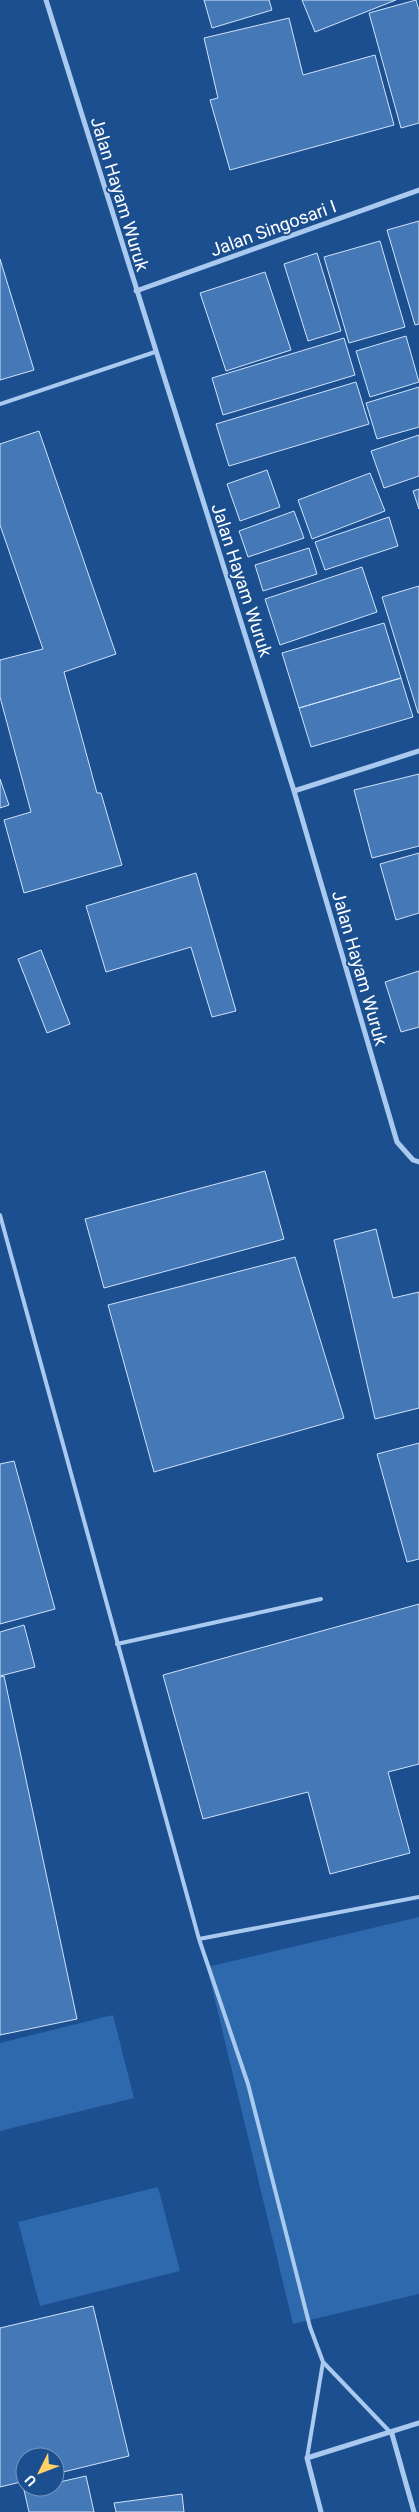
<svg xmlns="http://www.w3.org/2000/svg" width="419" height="2512" font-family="Roboto,sans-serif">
	<rect width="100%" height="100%" fill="#1b4f8f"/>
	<path fill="#2e69ad" d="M419,1917V2294L293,2324L207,1967Z
		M113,2015L134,2098L0,2131V2043Z
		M158,2187L180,2271L40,2306L18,2222Z"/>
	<path fill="#4478b7" stroke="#cfe3fa" d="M204,0H269L272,10L212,28Z
		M302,0H396L315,32Z
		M416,0L419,10V123L401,128L369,13Z
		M289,18L303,75L375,55L394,125L230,170L210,100L218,98L204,38Z
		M419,221V324L415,325L387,230Z
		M380,241L405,327L349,343L324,257Z
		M317,253L341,331L308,341L284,264Z
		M0,259L34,370L0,380Z
		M265,272L291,350L226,371L200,293Z
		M406,336L419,382L370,397L356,351Z
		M344,338L355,375L223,415L212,378Z
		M356,382L369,424L229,466L216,424Z
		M419,387V427L377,439L366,403Z
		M39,431L116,654L64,672L97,793H101L122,865L24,893L4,820L31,812L0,697V660L43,649L0,525V444Z
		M419,435V476L384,488L371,451Z
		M267,470L280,507L240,521L227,484Z
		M370,473L385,511L312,539L298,500Z
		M419,489V509L413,491Z
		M294,511L304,538L248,557L239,531Z
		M389,517L398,546L325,570L315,542Z
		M309,548L317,574L263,591L255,565Z
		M362,567L377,612L280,645L265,599Z
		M419,586V713H418L382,597Z
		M384,623L401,678L299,708L282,653Z
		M401,678L413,717L311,747L299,708Z
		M419,774V846L372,858L354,790Z
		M0,779L9,805L0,808Z
		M419,853V913L396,920L380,864Z
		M196,873L236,1011L212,1017L191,947L106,972L86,906Z
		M41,950L70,1024L47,1033L18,959Z
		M419,971V1027L401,1032L385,982Z
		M265,1171L284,1239L104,1288L85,1219Z
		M376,1229L393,1298L419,1292V1408L375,1419L334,1240Z
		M295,1257L344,1418L154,1472L108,1305Z
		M419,1443V1559L407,1562L377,1454Z
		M14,1461L55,1609L0,1624V1464Z
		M419,1604V1764L388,1772L410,1853L330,1874L308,1792L203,1819L163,1675Z
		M24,1625L35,1667L0,1676V1632Z
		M4,1676L77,2019L0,2035V1677Z
		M93,2306L129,2456L55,2474V2457H25V2481L0,2487V2328Z
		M86,2476L94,2512H29L24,2490L55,2487V2483Z
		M182,2494L184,2512H116L114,2503Z"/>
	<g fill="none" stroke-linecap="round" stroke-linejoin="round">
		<path stroke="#a9c9ee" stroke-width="4" d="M0,404L155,352
			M0,1215L199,1939L248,2084L310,2327L323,2362L391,2433
			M117,1644L321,1599
			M199,1939L419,1897
			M307,2458L323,2362"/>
		<path stroke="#a9c9ee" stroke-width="5" d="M46,0L294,791L397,1142L413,1160L419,1162
			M136,291L419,190
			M294,791L419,751
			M392,2434L414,2512
			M321,2512L307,2458L419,2423"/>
	</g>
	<g text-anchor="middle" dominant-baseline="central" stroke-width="4" stroke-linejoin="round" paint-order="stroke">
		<g font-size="18" fill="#fff" stroke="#1b4f8f">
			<text transform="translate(120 194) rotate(73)">Jalan Hayam Wuruk</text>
			<text transform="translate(273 228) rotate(-20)">Jalan Singosari I</text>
			<text transform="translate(242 580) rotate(72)">Jalan Hayam Wuruk</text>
			<text transform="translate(360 968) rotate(74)">Jalan Hayam Wuruk</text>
		</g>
	</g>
	<g transform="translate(40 2472) rotate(228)"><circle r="24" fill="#1b4f8f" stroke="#7695bc"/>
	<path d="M0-4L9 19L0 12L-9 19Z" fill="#ffd166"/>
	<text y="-8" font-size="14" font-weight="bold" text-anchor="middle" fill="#ffffff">U</text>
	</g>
</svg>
